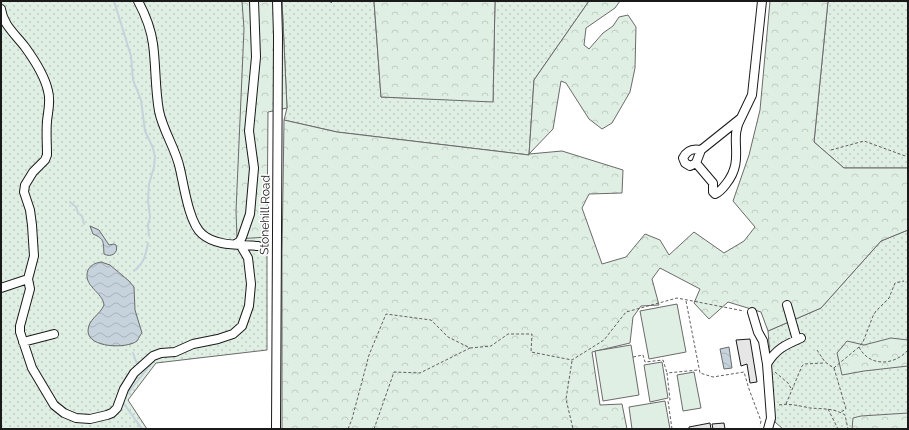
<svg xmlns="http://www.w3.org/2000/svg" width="909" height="430" font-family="Raleway,sans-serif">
	<defs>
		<pattern id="grass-dots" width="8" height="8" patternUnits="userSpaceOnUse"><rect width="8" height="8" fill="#e0efe3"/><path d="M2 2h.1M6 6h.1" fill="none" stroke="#c0ccc2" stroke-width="1.8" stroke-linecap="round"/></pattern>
		<pattern id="forest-crowns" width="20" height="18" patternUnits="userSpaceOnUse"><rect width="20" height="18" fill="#e0efe3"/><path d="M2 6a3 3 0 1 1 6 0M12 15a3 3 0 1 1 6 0" fill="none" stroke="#c0ccc2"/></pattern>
		<pattern id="water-waves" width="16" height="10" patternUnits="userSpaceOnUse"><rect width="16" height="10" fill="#c6d2dc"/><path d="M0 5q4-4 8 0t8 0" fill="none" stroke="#aab4bc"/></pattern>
	</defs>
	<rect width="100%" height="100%" fill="#fff"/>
	<path fill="url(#grass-dots)" stroke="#6a6a6a" d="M1,1H261L260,226L267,237V350L156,363L128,400L147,429H1Z
		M282,1H331V3L333,1H374L381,97L493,101L495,1H589L534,80L529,155L337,132L284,120L287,108Z
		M828,1H908V168H844L814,142Z
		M908,230V429H783L775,422L768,331L821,308L881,241Z"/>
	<path fill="url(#forest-crowns)" stroke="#6a6a6a" d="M242,1H282L287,108L268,112L267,237L237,239L236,211L244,29Z
		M374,1H495L493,102L381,97Z
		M589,1H620L615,8L586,28L584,45L589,49L603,33L613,26L619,17L628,15L636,27L635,68L630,92L612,123L602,129L589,119L566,83L561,81L553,129L529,154L562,151L623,170L622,193L589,194L582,208L602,264L626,257L645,234L660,240L669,255L694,232L724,253L744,241L755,227L733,201L749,155L760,110L770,1H828L814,142L844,168H908V230L881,241L821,308L768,331L761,312L728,302L709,319L694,303L700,289L660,268L652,279L659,305L641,306L633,317L630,343L592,352L600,405L622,404L627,429H282V255L284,120L337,132L529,155L534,80Z
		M891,338L908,340V366L864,371L842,375L837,353L847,341L864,345Z
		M908,413V429H852L853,418L861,416Z"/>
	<path fill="#e0efe3" stroke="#6a6a6a" d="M677,304L686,352L649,359L640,311Z
		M631,345L639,395L603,401L595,351Z
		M662,362L668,398L650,402L644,365Z
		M694,372L701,408L683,411L677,375Z
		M665,401L670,429H632L629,407Z"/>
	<path fill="url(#water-waves)" stroke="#6a6a6a" d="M90,226L99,230L109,245L114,244L116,245C119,253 111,258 104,254C103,242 105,239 93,234Z
		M101,262L110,265L129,281L134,287L135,310L142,333C140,335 139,338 137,341C127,349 88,348 88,331C88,319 100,315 104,305C103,292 82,286 88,270C91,265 95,263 101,262Z
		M729,347L732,368L724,369L720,349Z"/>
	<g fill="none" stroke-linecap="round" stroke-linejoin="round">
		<path stroke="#c6d2dc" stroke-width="2" d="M114,1L131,56L133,80L141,100L145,131L153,148L155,157L154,167L149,184L148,200L150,217L148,225L149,236
			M70,202L76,207L78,213L82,216L84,224
			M134,271C144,263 146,255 148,243
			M133,353L137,364
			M125,397L154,360
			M122,401L142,429"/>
	</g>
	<path fill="#e6e6e6" stroke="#1a1a1a" d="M750,339L757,382L750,383L747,364L741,366L736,340Z
		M710,423L711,429H689V427Z
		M724,423L725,429H713L712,424Z"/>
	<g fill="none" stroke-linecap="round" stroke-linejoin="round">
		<defs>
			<path id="minor" d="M138,1C145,14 151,29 153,44C156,66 155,89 159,111C163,131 176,149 180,169C184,186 189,223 202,234C217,247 240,244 258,246
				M1,9C3,25 16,35 25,47C33,58 45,77 48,91C51,101 48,111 47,121C46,133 47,144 47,155L45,160L33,172L25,185L24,192L30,210L32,225L34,256L28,279L30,289L20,326V332L32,368L54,405L64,413L76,418L90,419L107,415L112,413L117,408L124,389L134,373L153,356L161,353L175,352L193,344L218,339L233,334L242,326L249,306L251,284L248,258L241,246L236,244L240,241L242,237L250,214L254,168L249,131L256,57L254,1
				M701,150L741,118L752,95L762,1
				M696,163L701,150C692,148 687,150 683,158L685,163L690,166L696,163L713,183V192L715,194C720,192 723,188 726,184C746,159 728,140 741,118
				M1,288L28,279
				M787,305L797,340
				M752,312L758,332L763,341L767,364
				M23,342L54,334
				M276,429L278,36L277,1
				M768,429L771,418L767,364C776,349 785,345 801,338"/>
		</defs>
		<use href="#minor" stroke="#1a1a1a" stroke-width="10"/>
		<path stroke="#5f5f5f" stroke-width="1" stroke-dasharray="3 2" stroke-linecap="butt" d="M831,150L864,141L908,157
			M686,301L700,373L713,377L744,372L749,389L761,421L760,426
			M859,347C869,367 894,366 908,350
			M470,348L491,346L508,334H532L531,352L572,360L604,340L626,312L677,298L744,311
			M817,350L825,362L834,368L836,366L859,347L863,342L873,316L876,311L889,298L895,283L904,281
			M633,357L643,355L645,362L663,360L667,373
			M572,361L566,399L573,429
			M834,368L846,409L841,412
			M775,372L788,383L792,390
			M786,404L802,366L804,364L824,363
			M779,405C789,403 800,406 810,408C822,409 834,408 845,415L848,429
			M828,409L838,429
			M348,429L352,419L369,355L386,314L431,320L448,337L470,348L420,373L394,372L374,429
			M672,429L668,401L670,400L667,373L698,370"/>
		<use href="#minor" stroke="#fff" stroke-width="8"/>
	</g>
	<g text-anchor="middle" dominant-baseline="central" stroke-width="3" stroke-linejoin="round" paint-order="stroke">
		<g font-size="12" fill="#1a1a1a" stroke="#fff">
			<text transform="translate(265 215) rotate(-89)">Stonehill Road</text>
		</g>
	</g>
	<rect width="909" height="430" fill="none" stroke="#1a1a1a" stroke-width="4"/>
</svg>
